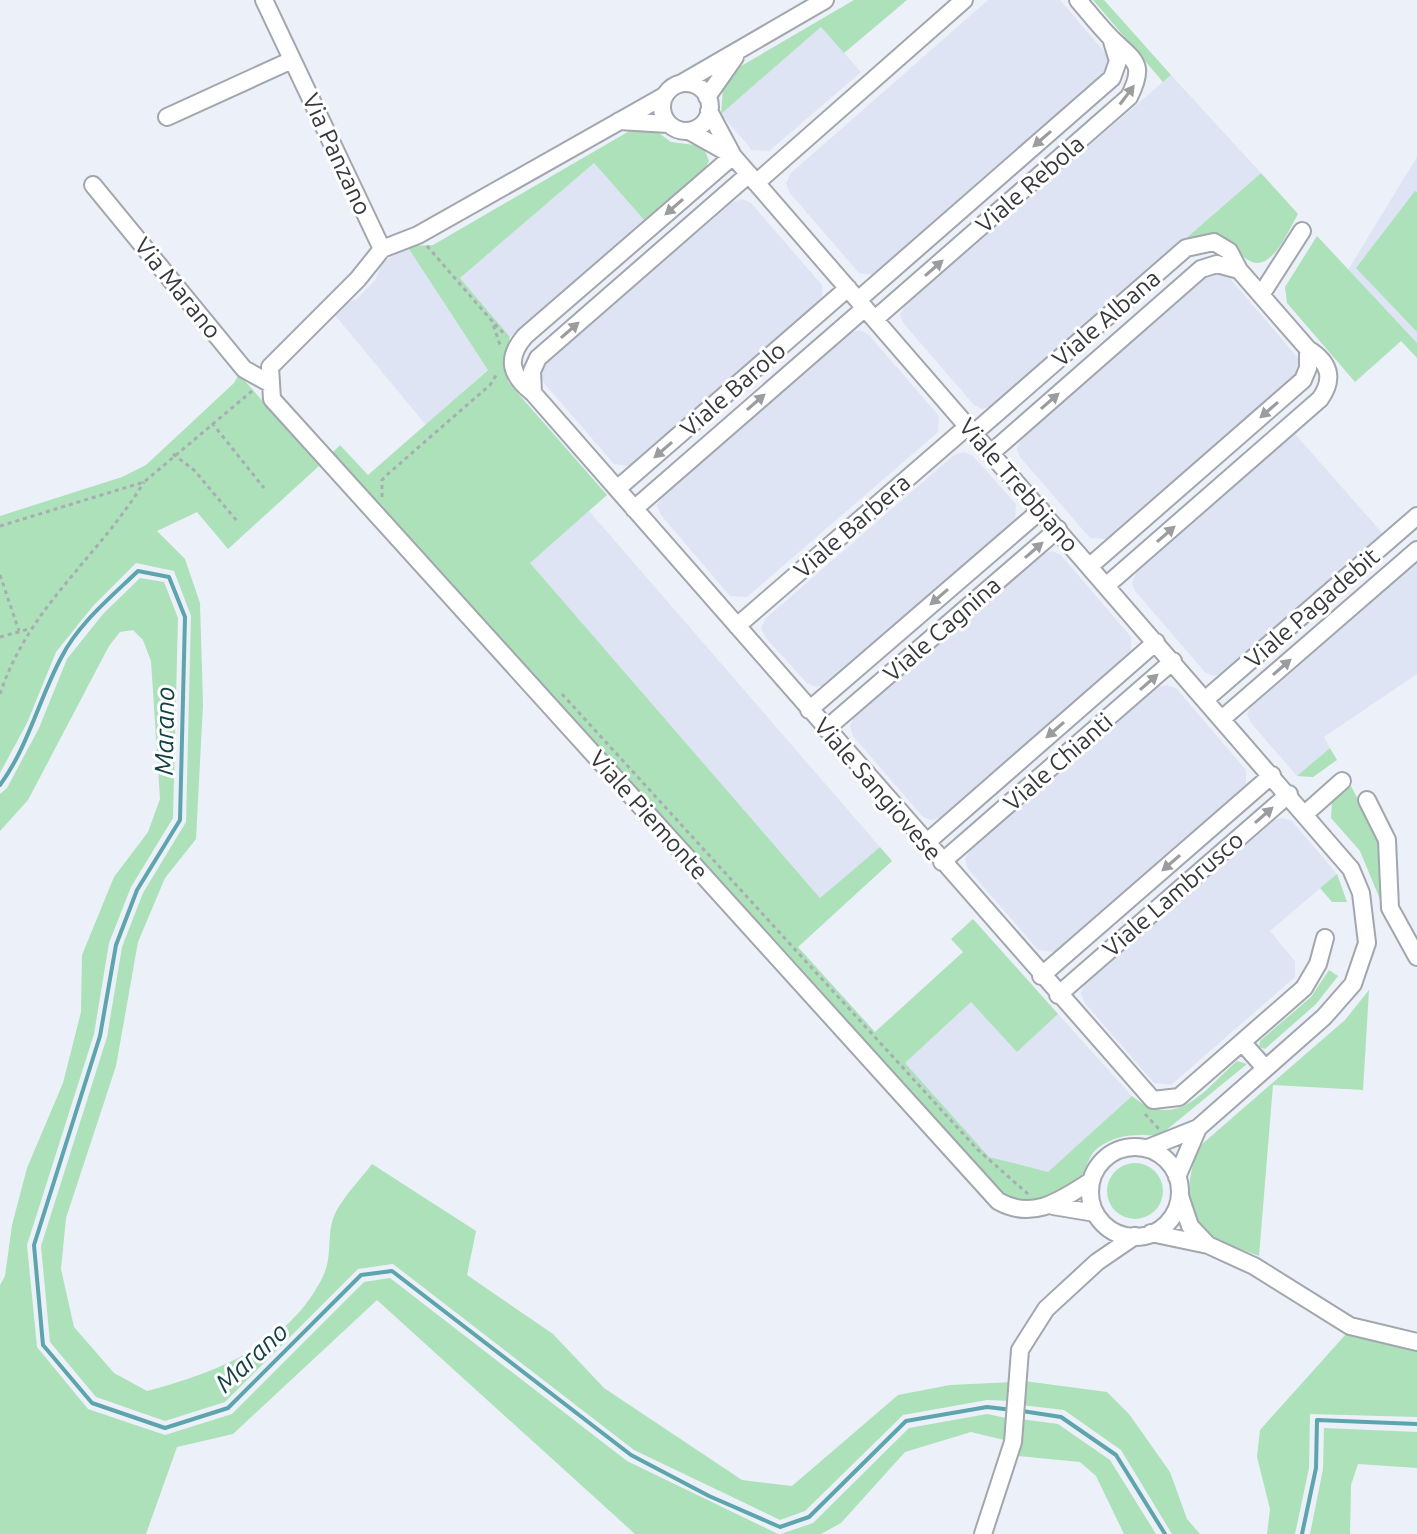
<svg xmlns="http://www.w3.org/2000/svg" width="1417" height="1534" font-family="Ubuntu,sans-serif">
	<rect width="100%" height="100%" fill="#ecf0f8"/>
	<path fill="#dee4f3" d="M988,0H1060L1108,56V72L876,275L859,273L789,192L786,183L791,173Z
		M821,27L861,72L769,151L752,150L721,114Z
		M1171,75L1261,173L990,407L982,409L974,405L904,324L900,315L905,305Z
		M1417,157V343L1348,270Z
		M594,163L645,221L510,337L460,278Z
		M742,199L751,203L822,285V301L630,466L614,464L544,383L540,374L545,364L733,202Z
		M407,246L488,369L426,425L334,314L345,303L357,299L376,279L381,264Z
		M1219,272L1228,276L1298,358V374L1107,539L1090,538L1020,457L1017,448L1022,438L1209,275Z
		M859,330L868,334L939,416L938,432L747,597L730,596L661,515L657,505L662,496L850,333Z
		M1295,434L1384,535L1222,674L1213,676L1205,672L1135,591L1132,582L1137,572Z
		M964,452L973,456L1016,504L1015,520L824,685L816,687L807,683L765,637L761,628L766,618L954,455Z
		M589,511L880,847L820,898L529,563Z
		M1052,551L1061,555L1131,637V653L940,818L931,820L923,817L853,736L850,726L854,716L1042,554Z
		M1417,563V674L1324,737L1330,748L1297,776L1251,723L1247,714L1252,704Z
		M1167,685L1176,688L1246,770V786L1055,952L1038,950L968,869L965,860L970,850L1157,687Z
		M1283,818L1292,821L1337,874L1270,931L1295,961V977L1171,1085L1154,1083L1084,1002L1081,993L1085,983L1273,820Z
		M971,1002L1017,1051L1058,1014L1132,1096L1048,1173L989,1157L904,1064Z"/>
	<path fill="#ace1ba" d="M854,0H907L844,53L821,27L721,114L723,88L736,69Z
		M1093,0H1104L1171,75L1163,82Z
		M648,125L671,142L703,146L709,161L704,170L645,221L594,163L460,278L510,337L504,363L508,382L607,495L530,563L820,898L880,847L892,861L798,947L875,1032L963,952L951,939L973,919L1058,1014L1017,1052L971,1002L905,1063L989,1157L1048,1172L1132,1096C1177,1132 1203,1091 1237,1061L1247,1064L1159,1136C1137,1134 1118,1134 1099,1147C1086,1156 1087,1174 1076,1184C1058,1202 1028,1203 1005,1196L331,454L340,445L368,475L488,370L407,246L433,245L638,126Z
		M1261,173L1298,214C1289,229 1271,275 1248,260C1238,254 1230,242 1219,235L1184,240Z
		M1415,191L1417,192V332L1356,268Z
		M1317,236L1417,343V358L1401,341L1355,382L1287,303L1285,287Z
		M239,374L319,466L228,549L197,512L157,531L185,559L200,603L203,705L196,839L165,878L138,942L116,1066L66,1218L61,1269L74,1327L114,1373L147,1391C216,1373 292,1344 324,1274C332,1257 327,1236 333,1219C339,1201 360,1180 372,1164L476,1231L467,1275L553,1334L604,1388L742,1480L792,1486L898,1395L950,1385L1013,1382L1012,1401L987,1400L903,1415L805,1511L780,1520L634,1450L393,1264L358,1269L225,1402L165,1421L96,1397L50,1342L41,1246L107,1037L122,947L143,893L186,822L191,616L174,571L136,563L93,606L56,652L27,723L0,773V516L122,477L146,465L234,383Z
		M140,578L164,582L178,618L173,818L131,887L109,943L94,1034L27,1245L37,1347L88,1409L165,1435L232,1414L364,1282L390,1278L627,1461L778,1534H635L377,1300L233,1434L177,1447L146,1534H0V1285L5,1276L12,1225L27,1168L63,1083L81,1012L82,955L114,877L148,832L160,799L151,661L143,640L133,630L120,632L109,646L28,800L0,831V794L7,788L39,728L67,659L103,614Z
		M1330,748L1337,760L1313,777L1297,776Z
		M1351,786L1381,844L1384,909L1360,851L1331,818L1332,802Z
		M1337,874L1347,902H1332L1320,888Z
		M1329,970L1338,976L1316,1004L1265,1049L1259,1047L1260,1041L1311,997Z
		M1369,990L1363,1090L1273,1085L1259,1256C1242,1249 1220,1244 1205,1234C1181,1217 1188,1167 1201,1145L1345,1020Z
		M1107 1191a28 28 0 1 1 56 0a28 28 0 1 1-56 0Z
		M1347,1333L1417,1349V1417L1310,1414L1309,1468L1295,1534H1267L1270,1509L1257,1457L1260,1430Z
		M1024,1381L1107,1392L1129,1414L1170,1472L1187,1519L1200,1534H1172L1121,1450L1064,1410L1021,1405Z
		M987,1414L1011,1419L1008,1441L971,1432L905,1452L841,1523L821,1534H781L813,1523L909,1428Z
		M1020,1419L1058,1424L1110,1460L1156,1534H1124L1096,1476L1080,1462L1018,1456Z
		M1324,1428L1417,1432V1468L1358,1464L1351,1485L1350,1534H1310L1323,1469Z"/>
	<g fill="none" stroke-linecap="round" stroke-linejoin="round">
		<path stroke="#5ea4ad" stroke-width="4" d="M0,785C28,747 39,699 61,658C78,624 111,597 138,571L169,577L185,617L180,820L137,890L116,945L100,1036L34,1245L43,1345L92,1403L165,1428L228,1408L361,1275L392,1271L631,1455L709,1496L780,1527L809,1517L906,1421L987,1407L1013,1410
			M1022,1411L1061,1417L1116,1455L1165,1534
			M1302,1534L1316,1468L1317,1420L1417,1424"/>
		<defs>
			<path id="minor" d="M264,0L382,249
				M662 107a24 24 0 1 1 48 0a24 24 0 1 1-48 0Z
				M682,83L825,0
				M664,96L418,235L382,249L358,279L270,367L272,399L998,1201C1033,1221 1061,1200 1091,1181
				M707,97L735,57
				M709,111L733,156L1351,869L1361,893L1367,943L1353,984L1324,1017L1198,1128L1148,1148
				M167,117L292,60
				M619,121L668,124
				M689,131L732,155
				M733,156L525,336C505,359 511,376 533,393L1153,1100L1179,1097L1304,988L1318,964L1325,938
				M756,183L964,0
				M93,185L244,369L269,383
				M1261,295L1302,231
				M858,300L1112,78L1118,61L1111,38
				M875,319L1129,97C1146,64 1135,61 1112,39C1100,27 1089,13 1078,0
				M533,393L532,371L538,358L749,174
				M974,433L1186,248L1214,242L1229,251L1239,270L1308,349C1329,362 1335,378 1320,399L1107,585
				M991,453L1201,269L1217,264L1239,270
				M617,489L848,288
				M634,509L865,308
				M1090,566L1303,380L1308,368V349
				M737,626L968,426
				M1206,699L1417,516
				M809,710L1041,510
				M1223,718L1417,550
				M826,729L1058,529
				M1367,800L1387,840L1390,908L1417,957
				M1306,813L1342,781
				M926,843L1156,642
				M942,862L1173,661
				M1041,976L1272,775
				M1058,995L1289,794
				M1242,1042L1265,1068
				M1090 1192a45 45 0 1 1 90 0a45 45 0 1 1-90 0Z
				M1177,1177L1198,1128
				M1180,1196L1190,1226L1207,1244
				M1053,1206L1095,1213
				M1151,1233L1208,1245L1254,1266L1350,1326L1417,1342
				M983,1534L1013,1442L1020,1350L1046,1309L1097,1262L1135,1236"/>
		</defs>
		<use href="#minor" stroke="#a2a6ad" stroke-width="20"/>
		<path stroke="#a9acb3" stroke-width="3" stroke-dasharray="4 4" stroke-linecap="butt" d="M427,246L492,321L500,345
			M495,324L506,336
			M212,423L264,488
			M173,454L194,470L237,521
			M382,497V480L389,473L490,385L498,372
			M0,526L144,482L252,391
			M0,575L19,631
			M0,637L29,629
			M0,694C29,606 98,558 144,482
			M562,694L977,1149L1028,1194
			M1145,1114L1159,1129"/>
		<use href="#minor" stroke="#fff" stroke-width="16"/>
	</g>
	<defs><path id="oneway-solid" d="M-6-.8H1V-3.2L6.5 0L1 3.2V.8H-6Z" transform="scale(2)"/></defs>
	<g fill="#9a9c9d">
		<use href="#oneway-solid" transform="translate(1127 95) rotate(-53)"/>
		<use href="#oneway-solid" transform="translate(1042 139) rotate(139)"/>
		<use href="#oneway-solid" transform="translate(674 207) rotate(139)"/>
		<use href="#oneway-solid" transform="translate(934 268) rotate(-41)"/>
		<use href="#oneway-solid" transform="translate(570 330) rotate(-41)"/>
		<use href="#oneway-solid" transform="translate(1050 401) rotate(-41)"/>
		<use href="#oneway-solid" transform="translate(756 402) rotate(-41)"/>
		<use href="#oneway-solid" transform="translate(1269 410) rotate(139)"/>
		<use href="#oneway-solid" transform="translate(663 450) rotate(139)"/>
		<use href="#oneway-solid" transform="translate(1166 534) rotate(-41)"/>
		<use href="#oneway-solid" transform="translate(1034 550) rotate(-41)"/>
		<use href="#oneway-solid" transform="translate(939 597) rotate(139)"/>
		<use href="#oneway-solid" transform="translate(1282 667) rotate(-41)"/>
		<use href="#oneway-solid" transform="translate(1149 682) rotate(-41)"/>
		<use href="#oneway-solid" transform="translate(1055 730) rotate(139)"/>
		<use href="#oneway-solid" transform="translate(1264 815) rotate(-41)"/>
		<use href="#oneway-solid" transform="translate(1171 863) rotate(139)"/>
	</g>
	<g text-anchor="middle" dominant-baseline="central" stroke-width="6" stroke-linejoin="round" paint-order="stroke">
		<g font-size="24" fill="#36383b" stroke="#fff">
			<text transform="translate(337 154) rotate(65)">Via Panzano</text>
			<text transform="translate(1030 184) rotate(-41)">Viale Rebola</text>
			<text transform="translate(178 288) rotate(51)">Via Marano</text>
			<text transform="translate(1106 318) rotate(-41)">Viale Albana</text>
			<text transform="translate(733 389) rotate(-41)">Viale Barolo</text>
			<text transform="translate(1019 485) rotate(49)">Viale Trebbiano</text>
			<text transform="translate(852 526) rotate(-41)">Viale Barbera</text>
			<text transform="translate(1312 608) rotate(-41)">Viale Pagadebit</text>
			<text transform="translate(942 629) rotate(-41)">Viale Cagnina</text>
			<text transform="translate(1058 762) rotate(-41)">Viale Chianti</text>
			<text transform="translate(878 789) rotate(49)">Viale Sangiovese</text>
			<text transform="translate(649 815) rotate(48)">Viale Piemonte</text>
			<text transform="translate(1173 894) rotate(-41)">Viale Lambrusco</text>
		</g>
		<g font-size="26" font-style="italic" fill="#124146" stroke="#fff">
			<text transform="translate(164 731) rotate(-89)">Marano</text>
			<text transform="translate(251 1357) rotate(-43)">Marano</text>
		</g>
	</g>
</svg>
